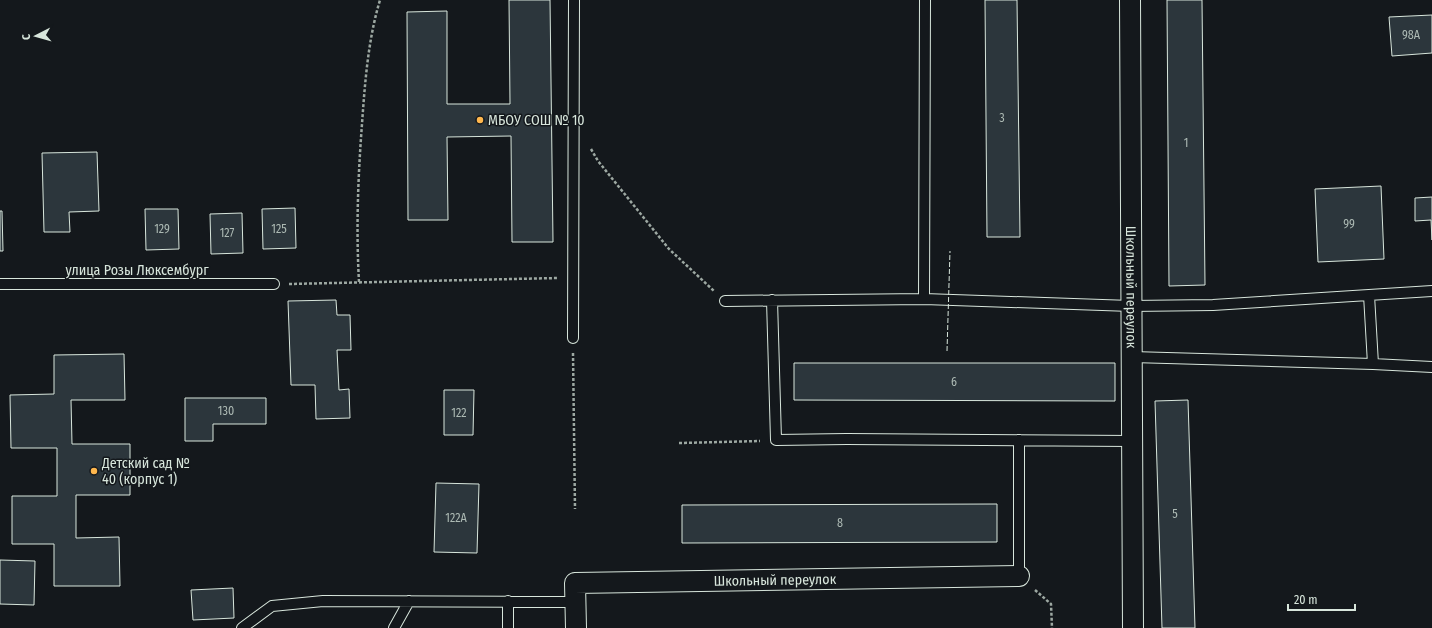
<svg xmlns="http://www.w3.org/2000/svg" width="1432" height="628" font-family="'Fira Sans Condensed',sans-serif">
	<rect width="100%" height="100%" fill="#14181c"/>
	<path fill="#2c363c" stroke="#d8e6dc" d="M509,0H550L553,242H512L511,136L447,137L448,220H408L407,12L447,11V104H510Z
		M985,0H1017L1020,237H987Z
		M1167,0H1202L1205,285L1169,286Z
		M1432,15V53L1392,56L1389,17Z
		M97,152L99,211L69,212L70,232H44L42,153Z
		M1381,186L1384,259L1318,262L1315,189Z
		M1432,197V240L1431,220L1415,221V198Z
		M295,208L296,248L263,249L262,209Z
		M145,209H178L179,249L146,250Z
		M0,211H2L3,251H0Z
		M242,213L243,253L211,254L210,214Z
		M336,300L337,315H350L351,350H337L339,390L349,389L350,418L316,419L315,385H291L288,301Z
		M124,354L125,400H71L72,444H130V495H76V538L119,537L120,586H54V544H12V496H57V448H11L10,395L54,394V355Z
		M794,363H1115V401L794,400Z
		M444,390H474L473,435H444Z
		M185,398H266V424H213V441H185Z
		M1188,400L1195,628H1162L1155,401Z
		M436,483L479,484L477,553L434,552Z
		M997,504V542L682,543V505Z
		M0,560L35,561L34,605L0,604Z
		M233,588L234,618L193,620L191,590Z"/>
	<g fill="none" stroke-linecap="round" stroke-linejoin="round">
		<defs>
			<path id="service" d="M0,284H274
				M1369,295L1373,364
				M924,299L925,0
				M772,300L776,440L847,439L1132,441
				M725,301L924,299L1131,306L1213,305L1432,291
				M573,338L574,0
				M1132,357L1373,364L1432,367
				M1019,440V576
				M242,628L272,606L323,601L575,602
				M394,628L409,601
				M508,628V601"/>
			<g id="minor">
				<path id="s1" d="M1130,0L1133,628"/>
				<path id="s2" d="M576,628L575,583L1019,576"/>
			</g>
		</defs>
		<use href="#service" stroke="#d8e6dc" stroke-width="12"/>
		<use href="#minor" stroke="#d8e6dc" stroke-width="22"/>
		<path stroke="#9da8a2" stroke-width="2.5" stroke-dasharray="3 2" stroke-linecap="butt" d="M591,149L598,161L669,249L714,291
			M359,282C356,229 358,177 362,124C365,82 368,40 380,0
			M289,284L558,278
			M573,353L575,509
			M679,443L760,441
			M1035,590L1051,604L1052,628"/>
		<use href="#service" stroke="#14181c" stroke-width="10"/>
		<use href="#minor" stroke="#14181c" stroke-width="20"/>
		<path stroke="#d8e6dc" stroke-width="1" stroke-dasharray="5 2" stroke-linecap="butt" d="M947,351L950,251"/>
	</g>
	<g fill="#ffb74d" stroke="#14181c" stroke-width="1.5">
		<circle cx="480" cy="120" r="4"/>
		<circle cx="94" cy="471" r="4"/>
	</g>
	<g text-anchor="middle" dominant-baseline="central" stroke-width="3" stroke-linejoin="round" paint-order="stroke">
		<g font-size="12" fill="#adbab4">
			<text x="1411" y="35">98А</text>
			<text x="1002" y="118">3</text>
			<text x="1186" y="143">1</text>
			<text x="1349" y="224">99</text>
			<text x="162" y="229">129</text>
			<text x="279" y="229">125</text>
			<text x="227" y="233">127</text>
			<text x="954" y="382">6</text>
			<text x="226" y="411">130</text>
			<text x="459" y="413">122</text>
			<text x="1175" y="514">5</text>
			<text x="456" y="518">122А</text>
			<text x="840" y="523">8</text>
		</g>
		<g font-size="14" fill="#d8e6dc" stroke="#14181c" text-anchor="start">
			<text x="488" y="120">МБОУ СОШ № 10</text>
			<text x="102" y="463">Детский сад №<tspan x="102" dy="16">40 (корпус 1)</tspan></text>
		</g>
		<g font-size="14" fill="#d8e6dc" stroke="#14181c">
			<text x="137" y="270">улица Розы Люксембург</text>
			<text stroke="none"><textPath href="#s1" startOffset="287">Школьный переулок</textPath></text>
			<text stroke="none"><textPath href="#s2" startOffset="245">Школьный переулок</textPath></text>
		</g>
	</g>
	<g transform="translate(36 36) rotate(264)" stroke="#14181c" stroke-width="3" paint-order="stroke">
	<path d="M0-3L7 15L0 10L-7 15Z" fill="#d8e6dc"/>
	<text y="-6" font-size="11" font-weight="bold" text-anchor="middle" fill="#d8e6dc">С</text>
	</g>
	<path d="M1288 604v6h67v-6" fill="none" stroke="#d8e6dc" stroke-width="2"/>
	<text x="1294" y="604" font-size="12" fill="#d8e6dc" stroke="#14181c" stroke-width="3" paint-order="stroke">20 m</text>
</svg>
